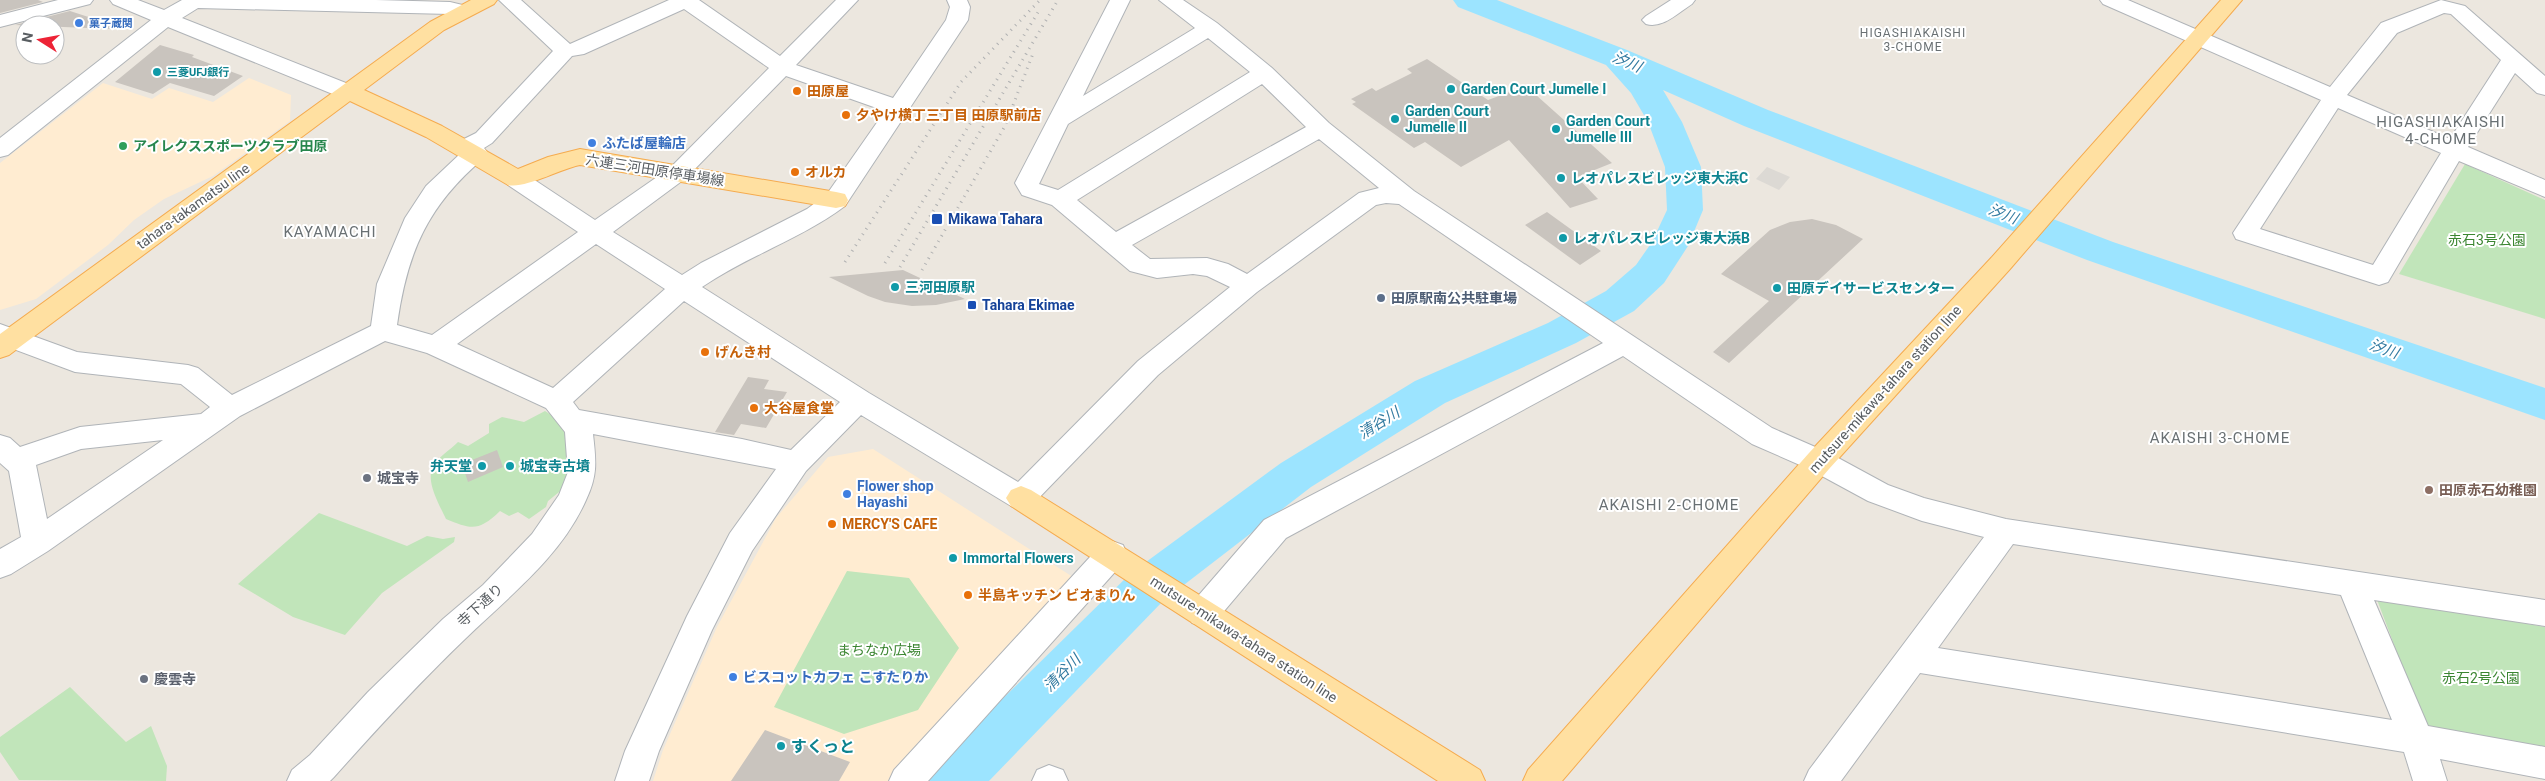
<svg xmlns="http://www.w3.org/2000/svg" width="2545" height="781" font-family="Roboto,'Noto Sans JP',sans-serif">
	<rect width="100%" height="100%" fill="#ece7df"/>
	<path fill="#ffecd1" d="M249,78L291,95L290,121L213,176L164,199L134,220L108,245L36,299L0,310V163L103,83L152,99L169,88L213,102Z
		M873,449L1076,579L891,781H653L663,750L717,627L776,518L828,457Z"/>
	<path fill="#dcd9d4" d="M1767,167L1790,177L1779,190L1756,179Z"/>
	<path fill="#c1e5ba" d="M2465,164L2545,200V319L2399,274Z
		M545,411L570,427L569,484L548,501L546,507L529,519L518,512L509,516L500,511C479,531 472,530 446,519C440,506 425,481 433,467C438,457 450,450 458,442L468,446L489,433V424L502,417L524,422Z
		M319,513L407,546L427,536L443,539L455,537L454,542L382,593L345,635L293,617L238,584Z
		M847,571L909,578L959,648L918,710L844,734L774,707Z
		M2376,597L2545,627V753L2427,732Z
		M70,687L126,742L151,726L167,766L166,781L19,780L0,752V737Z"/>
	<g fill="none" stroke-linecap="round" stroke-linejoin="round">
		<path fill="#9ce4ff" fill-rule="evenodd" d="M1453,0H1497L1627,50L1768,110L2113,242L2545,388V420L2087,260L1744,126L1663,90L1682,122L1701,167L1703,210L1688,246L1664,283L1634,311L1576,343L1445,403L1311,487L1163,601L989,781H928L936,764L1131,573L1281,463L1415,381L1548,323L1606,291L1636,265L1652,242L1667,210L1665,167L1648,122L1631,93L1606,65L1458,7Z"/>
	</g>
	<path fill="#c9c4be" d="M0,0H38L43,2L0,13Z
		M70,11L113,25L112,29L15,25Z
		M160,45L194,55L192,57L243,76L214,96L170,83L153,94L115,82Z
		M1427,59L1488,100L1526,86L1612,163L1577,177L1598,199L1570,208L1509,140L1461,167L1425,142L1414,148L1352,104L1356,102L1351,99L1372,88L1376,91L1412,73L1407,69Z
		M1547,212L1601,251L1580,265L1525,225Z
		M1812,219L1836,225L1863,239L1729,363L1713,352L1769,301L1721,274L1770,230L1790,222Z
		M903,270L965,299L936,305L912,306L885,302L868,296L829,277Z
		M748,377L769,380L764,389L787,392L766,428L741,424L734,435L715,432Z
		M497,450L503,467L468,482L462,464Z
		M765,730L850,762L839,781H731Z"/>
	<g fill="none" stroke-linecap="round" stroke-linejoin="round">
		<defs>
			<path id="minor" d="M58,0H93L90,4L0,27V15Z
				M110,0H138L164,10L182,0H376L450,2L471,7L474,11L471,15L464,17L450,14L198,8L182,18L356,87L359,92L356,97L348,99L340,97L168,27L8,155L0,157V138L151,20L113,4Z
				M499,0H521L570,44L669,0H699L780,56L836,0H858L796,65L893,98L946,20L950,7L947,0H967L970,7L968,20L845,206C801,239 747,256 702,287L869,393L1018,482L1138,361L1230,287L1207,276L1193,274L1157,278L1130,271L1052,205L1022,195L1015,183L1110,0H1130L1083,96L1195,28L1159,0H1183L1217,23L1272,68L1329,123L1414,191L1772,428L1829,453L1888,485L1924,498L2006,519L2545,600V626L2374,600L2428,726L2545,747V779L2440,759L2447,781H2413L2404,752L1920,673L1841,781H1804L1809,770L1984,537L1922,521L1868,501L1809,469L1752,444L1623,356L1286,538L1214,623L1203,626L1192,623L1187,613L1192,603L1264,520L1603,343L1399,204L1386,203L1376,205L1257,292L1158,375L1031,506L1021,510L1011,506L861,415L806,471L752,551L712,630L659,751L649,781H615L625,751L687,616L730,533L776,469L593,434C596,461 598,475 586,500C561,557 508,597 465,639C419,683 376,730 334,777L330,781H287L292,770L310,755L368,692L443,619L483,585L532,534L559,495L568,472L565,432L546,408L427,353L385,341L240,416L48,551L11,574L0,578V549L21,537L9,471L0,463V435L10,438L20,447L80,427L201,414L210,407L181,384L75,372L0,344V324L77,352L188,365L198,368L232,395L371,326L377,284L405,218L426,186L461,153L454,147L458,142L476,133L553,51ZM684,9L769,68L670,168L595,220L524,173L516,171L508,173L504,179L508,185L578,232L432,335L397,325C407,253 427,206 484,158L488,153L484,148L492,143L572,56L584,54ZM1208,38L1250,72L1058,190L1039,184L1068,124ZM786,76L885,111L827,194L807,209L701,263L682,275L613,232L686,178ZM1262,84L1306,127L1116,232L1077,200ZM1319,139L1379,188L1359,193L1247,274L1228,264L1207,258L1150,259L1132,245ZM596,244L665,289L553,388L457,344ZM684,301L840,402L791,450L742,439L579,410L573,402ZM163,440L47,519L36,465L81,449ZM2013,544L2341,595L2392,720L1938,648Z
				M1671,0H1695L1692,4C1678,13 1662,29 1646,24L1642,20L1646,16Z
				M2100,0H2128L2330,87L2381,23L2441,0L2465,6L2545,76V95L2537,93L2515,73L2468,147L2545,180V197L2459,161L2388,282L2379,285L2236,239L2233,233L2321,100L2103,4ZM2444,13L2451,14L2501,60L2450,139L2347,95L2397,33ZM2338,108L2441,153L2373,265L2260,229Z
				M1112,541L1123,545L1127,554L1123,563L928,781H889L894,770L1101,545Z
				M1049,765L1063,770L1068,781H1032L1037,770Z"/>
			<path id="major" d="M471,0H497L494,4L444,30L364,90L442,126L518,169L548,157L580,149L836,192L845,194L848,200L845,206L836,208L580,165C560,169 525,189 508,185L426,137L350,101L9,355L0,358V334L430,22Z
				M2221,0H2242L2010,269L1829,469L1562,781H1523L1528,770L1809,453L1992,257Z
				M1021,486L1031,490L1480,770L1485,781H1438L1011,506L1006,498L1011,490Z"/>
		</defs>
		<use href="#minor" stroke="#b0b4b8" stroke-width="2"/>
		<use href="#major" stroke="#f5ab4f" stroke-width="2"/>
		<use href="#minor" fill="#fff" fill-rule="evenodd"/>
		<use href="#major" fill="#ffe0a1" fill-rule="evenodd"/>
		<path stroke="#afb0b1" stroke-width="3" stroke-dasharray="1 5.5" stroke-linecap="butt" d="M845,262L961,82L1040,0
			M885,263L1040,9
			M900,267L1058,0
			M922,270L1005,126L1034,51"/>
	</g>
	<g fill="#3f7fe0" stroke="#fff" stroke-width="2">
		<circle cx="79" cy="23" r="5"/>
		<circle cx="592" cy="143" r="5"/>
		<circle cx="847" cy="494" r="5"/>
		<circle cx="733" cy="677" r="5"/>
	</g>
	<g fill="#0f9aa8" stroke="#fff" stroke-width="2">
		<circle cx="157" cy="72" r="5"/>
		<circle cx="1451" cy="89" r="5"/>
		<circle cx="1395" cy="119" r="5"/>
		<circle cx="1556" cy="129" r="5"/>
		<circle cx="1561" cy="178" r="5"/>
		<circle cx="1563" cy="238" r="5"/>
		<circle cx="895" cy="287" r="5"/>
		<circle cx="1777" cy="288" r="5"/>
		<circle cx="482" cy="466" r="5"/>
		<circle cx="510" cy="466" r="5"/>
		<circle cx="953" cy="558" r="5"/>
		<circle cx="781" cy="746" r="5"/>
	</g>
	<g fill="#e8710a" stroke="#fff" stroke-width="2">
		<circle cx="797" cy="91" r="5"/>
		<circle cx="846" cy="115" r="5"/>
		<circle cx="795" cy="172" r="5"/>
		<circle cx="705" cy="352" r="5"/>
		<circle cx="754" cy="408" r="5"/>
		<circle cx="832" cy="524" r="5"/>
		<circle cx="968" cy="595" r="5"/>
	</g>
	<circle fill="#2e9e5b" stroke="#fff" stroke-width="2" cx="123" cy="146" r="5"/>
	<g fill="#1a4fb4" stroke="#fff" stroke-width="2">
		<rect x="931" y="213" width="12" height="12" rx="2.5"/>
		<rect x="967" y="300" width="10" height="10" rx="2.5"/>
	</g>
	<circle fill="#5c6f8a" stroke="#fff" stroke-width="2" cx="1381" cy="298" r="5"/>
	<g fill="#6b7280" stroke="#fff" stroke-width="2">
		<circle cx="367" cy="478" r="5"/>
		<circle cx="144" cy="679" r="5"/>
	</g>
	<circle fill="#8d6e63" stroke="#fff" stroke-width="2" cx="2429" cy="490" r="5"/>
	<g text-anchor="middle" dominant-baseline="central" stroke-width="4" stroke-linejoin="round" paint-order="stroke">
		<g font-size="11" font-weight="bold" fill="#366cbe" stroke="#fff" text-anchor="start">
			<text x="89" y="23">菓子蔵関</text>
		</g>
		<g font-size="11" font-weight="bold" fill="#0d838f" stroke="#fff" text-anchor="start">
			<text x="167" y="72">三菱UFJ銀行</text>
		</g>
		<g font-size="12" letter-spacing="1" fill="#697073" stroke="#fff">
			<text x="1913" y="33">HIGASHIAKAISHI<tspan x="1913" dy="14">3-CHOME</tspan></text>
		</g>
		<g font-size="14" font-weight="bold" fill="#0d838f" stroke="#fff" text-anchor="start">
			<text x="1461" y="89">Garden Court Jumelle I</text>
			<text x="1405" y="111">Garden Court<tspan x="1405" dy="16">Jumelle II</tspan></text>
			<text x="1566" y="121">Garden Court<tspan x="1566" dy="16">Jumelle III</tspan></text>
			<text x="1571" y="178">レオパレスビレッジ東大浜C</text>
			<text x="1573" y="238">レオパレスビレッジ東大浜B</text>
			<text x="905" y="287">三河田原駅</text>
			<text x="1787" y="288">田原デイサービスセンター</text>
			<text x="472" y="466" text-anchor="end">弁天堂</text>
			<text x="520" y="466">城宝寺古墳</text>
			<text x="963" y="558">Immortal Flowers</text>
		</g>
		<g font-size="14" font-weight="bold" fill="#c56008" stroke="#fff" text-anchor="start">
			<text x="807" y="91">田原屋</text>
			<text x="856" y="115">夕やけ横丁三丁目 田原駅前店</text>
			<text x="805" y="172">オルカ</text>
			<text x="715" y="352">げんき村</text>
			<text x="764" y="408">大谷屋食堂</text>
			<text x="842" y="524">MERCY'S CAFE</text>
			<text x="978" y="595">半島キッチン ビオまりん</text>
		</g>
		<g font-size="14" font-weight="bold" fill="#366cbe" stroke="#fff" text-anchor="start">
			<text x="602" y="143">ふたば屋輪店</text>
			<text x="857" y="486">Flower shop<tspan x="857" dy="16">Hayashi</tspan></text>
			<text x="743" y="677">ビスコットカフェ こすたりか</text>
		</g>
		<g font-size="14" font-weight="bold" fill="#27864d" stroke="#fff" text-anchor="start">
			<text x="133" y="146">アイレクススポーツクラブ田原</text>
		</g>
		<g font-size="14" fill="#585d61" stroke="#fff">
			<text transform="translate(655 170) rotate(9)">六連三河田原停車場線</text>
			<text transform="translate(193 206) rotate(-36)">tahara-takamatsu line</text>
			<text transform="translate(1885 389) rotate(-48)">mutsure-mikawa-tahara station line</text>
			<text transform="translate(480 605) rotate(-42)">寺下通り</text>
			<text transform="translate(1244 639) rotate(33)">mutsure-mikawa-tahara station line</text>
		</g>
		<g font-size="14" font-weight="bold" fill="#164399" stroke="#fff" text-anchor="start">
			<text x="948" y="219">Mikawa Tahara</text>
			<text x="982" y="305">Tahara Ekimae</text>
		</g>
		<g font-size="14" fill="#3c8632" stroke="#fff">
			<text x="2487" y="240">赤石3号公園</text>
			<text x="879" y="650">まちなか広場</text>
			<text x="2481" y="678">赤石2号公園</text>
		</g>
		<g font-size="14" font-weight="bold" fill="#4e5e75" stroke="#fff" text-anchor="start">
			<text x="1391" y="298">田原駅南公共駐車場</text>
		</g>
		<g font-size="14" font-weight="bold" fill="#5b616d" stroke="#fff" text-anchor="start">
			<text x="377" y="478">城宝寺</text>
			<text x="154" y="679">慶雲寺</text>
		</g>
		<g font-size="14" font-weight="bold" fill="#785e54" stroke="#fff" text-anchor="start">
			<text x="2439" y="490">田原赤石幼稚園</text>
		</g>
		<g font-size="15" font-style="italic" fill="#337ba1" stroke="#fff">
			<text transform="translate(1627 62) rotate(23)">汐川</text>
			<text transform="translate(2003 214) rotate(21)">汐川</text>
			<text transform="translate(2384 349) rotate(19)">汐川</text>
			<text transform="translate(1379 423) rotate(-32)">清谷川</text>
			<text transform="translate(1062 673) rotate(-45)">清谷川</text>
		</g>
		<g font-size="15" letter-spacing="1" fill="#697073" stroke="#fff">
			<text x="2441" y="122">HIGASHIAKAISHI<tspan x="2441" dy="17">4-CHOME</tspan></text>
			<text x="330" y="232">KAYAMACHI</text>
			<text x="2220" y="438">AKAISHI 3-CHOME</text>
			<text x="1669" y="505">AKAISHI 2-CHOME</text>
		</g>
		<g font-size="16" font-weight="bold" fill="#0d838f" stroke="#fff" text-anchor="start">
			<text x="791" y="746">すくっと</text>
		</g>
	</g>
	<g transform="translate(40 40) rotate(281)"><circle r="24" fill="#ffffff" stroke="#bcbec0"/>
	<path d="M0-4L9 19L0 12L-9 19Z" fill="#ed2336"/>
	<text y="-8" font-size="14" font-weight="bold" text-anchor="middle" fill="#585d61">N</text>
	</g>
</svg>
